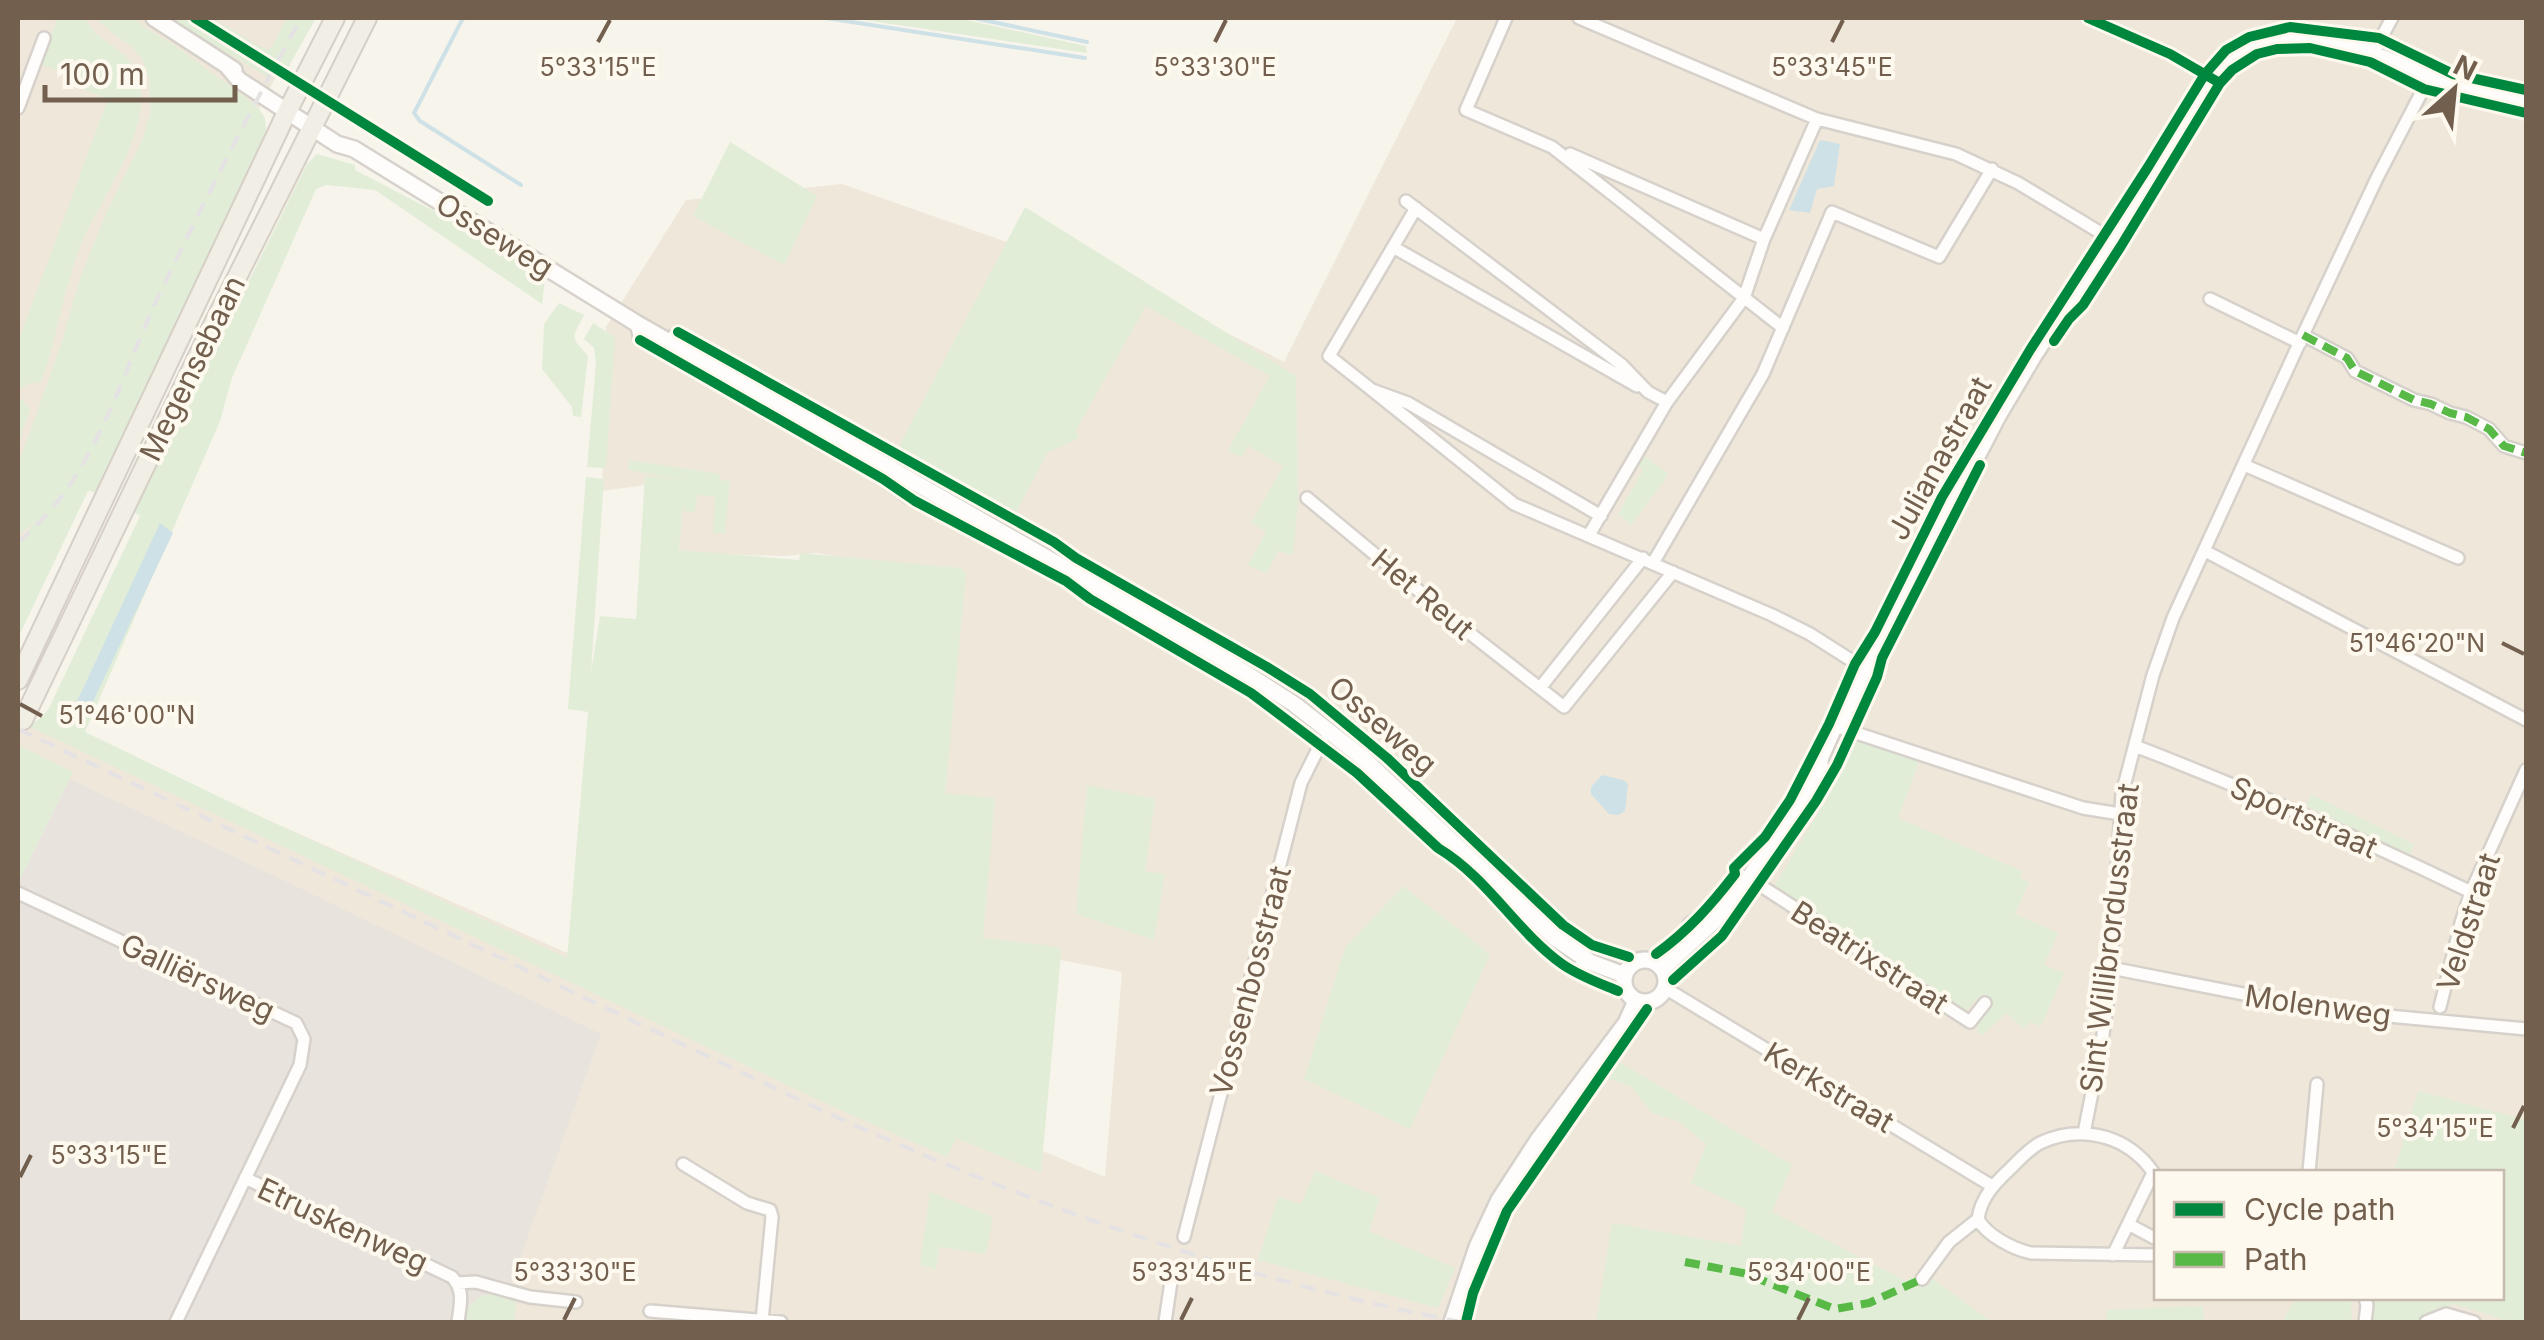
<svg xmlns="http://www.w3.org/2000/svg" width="2544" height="1340" font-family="Inter,sans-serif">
	<rect width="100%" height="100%" fill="#f7f4ec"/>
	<path fill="#efe7da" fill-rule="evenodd" d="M18,18H307L252,122L18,606Z
		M1457,18H2526V1322H18V718L230,803L592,964L1105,1177L1122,972L973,943L939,807L965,581L817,553L784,556L679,553L682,480L602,491L606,327L686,200L842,184L1143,290L1284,362ZM2156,1172H2502V1298H2156Z"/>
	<path fill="#e8e4dd" d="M18,748L21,756L277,877L601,1034L497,1322H18Z"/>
	<path fill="#e2edd8" d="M58,18H85C96,44 131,48 139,78C154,131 98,201 79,249C63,292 57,339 41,382C32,384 19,383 18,395L30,409L18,444V342L107,102L105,98L73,85L74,76L39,64Z
		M96,18H135L144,27L178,48L257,106L265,118L266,131L99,493L88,491L18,638V542L37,520L18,536V466L60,347L81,276L105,216L141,143L151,111L149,78L142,59L131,46L115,35Z
		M168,18H211L267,50L272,47L287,18H316L284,75L266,76Z
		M851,18H958L1086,46L1087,53Z
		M730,142L817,196L784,265L693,216Z
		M317,154L355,165V170L484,237L545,280L542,304L375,190L326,185L316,189L232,378L220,421L85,732L261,817L567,958L588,712L568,709L586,477L604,479L591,672L600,616L636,619L645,476L684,480L628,470L629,460L720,474L719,480L730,481L725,533H713L715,497L697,495L695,512L684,511L683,503L679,550L799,560L800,553L961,568L966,574L945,793L995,798L983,938L1060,947L1061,954L1041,1173L956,1138L947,1157L834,1107L18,721C34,724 40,722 49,708L140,516L132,511L203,359L224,331L307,164Z
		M1025,207L1296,376L1298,499L1293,555L1278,551L1266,574L1248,565L1266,532L1251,523L1283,466L1248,446L1241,458L1228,450L1270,376L1146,306L1075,432L1079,435L1075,440L1047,453L1015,515L973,492L899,446Z
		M559,303L584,315C571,341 570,335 588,356L581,417L573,416L572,407L542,369L544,324Z
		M593,323L615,337L606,468L587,467L596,363L594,348L584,339Z
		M1643,455L1669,474L1631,525L1618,514L1643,470L1637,465Z
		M1859,736L1921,756L1898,818L2022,871L2020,878L2029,882L2015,914L2058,933L2044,965L2064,973L2041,1026L2030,1022L2024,1029L2006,1013L1982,1036L1977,1031V1022L1989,1005L1977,998L1966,1011L1773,888L1831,792Z
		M18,745L73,772L18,883V774L21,761Z
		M1087,785L1155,799L1145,871L1165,874L1154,940L1076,914Z
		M2310,794L2414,844L2410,855L2307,806Z
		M1403,886L1490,954L1410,1129L1304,1079L1345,948Z
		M1616,1060L1792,1165L1772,1212L1906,1281L1911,1276L1919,1282L1926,1274L1992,1322H1596L1612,1223L1741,1246L1746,1209L1691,1183L1706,1144L1678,1121L1652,1113L1631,1086L1603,1077Z
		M2418,1091L2526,1120V1322H2513L2454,1304L2436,1309L2420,1322H2368L2370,1298H2502V1172H2394Z
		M1315,1171L1380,1198L1369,1231L1455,1268L1438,1308L1258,1260L1278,1197L1301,1204Z
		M930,1192L993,1217L986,1254L939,1247L936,1269L920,1265Z
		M491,1294L517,1298L514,1322H466L468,1307L481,1296Z
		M2296,1298H2351L2352,1322H2282Z
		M2203,1306L2204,1322H2106L2107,1310Z"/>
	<path fill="#cee1e6" d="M1820,140L1840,144L1834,186L1817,189L1810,213L1789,210Z
		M160,523L173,533L89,710L84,717L77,720L73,716L74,708Z
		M1602,775L1623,780L1628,784L1625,811L1619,815L1609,814L1591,794V787Z"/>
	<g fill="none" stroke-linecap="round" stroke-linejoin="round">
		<path stroke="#cee1e6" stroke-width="4" d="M463,18L414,113L420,121L521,185
			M826,18L1085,58
			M974,18L1087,42"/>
		<defs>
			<path id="minor" d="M1506,18L1466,110L1552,147L1783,328
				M1579,18L1817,119L1764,239L1744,298L1667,402L1589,535
				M2088,18L2170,54L2213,79
				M2373,53L2392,18
				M18,108L44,38
				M1817,119L1956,154L2018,183L2111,239
				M1570,154L1764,239
				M1406,201L1622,365L1648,392L1667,402
				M1416,208L1329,356L1372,390L1408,403L1601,516
				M1393,247L1637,386
				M2210,299L2300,343
				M636,323L640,340L883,479L908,497
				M2303,335L2347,358L2355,371L2414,400L2431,404L2450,413L2466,417L2489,429L2504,446L2526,453
				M668,341L678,332L894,453L887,472
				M1372,390L1514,504L1772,615L1810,634L1865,669
				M2244,465L2458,558
				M1307,498L1472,635L1564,707L1673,572
				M1009,517L1054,542L1076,558L1267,667L1310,694L1387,758L1563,925L1592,945L1616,954
				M2205,551L2526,720
				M1653,563L1763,374L1832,212L1939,257L1992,169
				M1097,585L1090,599L1251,693L1357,773L1438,848C1490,879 1522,941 1573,970L1590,962
				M1540,688L1643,558
				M1835,726L2083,808L2120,814
				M2135,746C2249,790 2362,839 2471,892
				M18,893L296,1023L304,1039L300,1065L176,1322
				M1698,937L1689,924L1704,914L1735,874L1749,878L1970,1022L1985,1003
				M2111,968L2325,1010L2526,1029
				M1665,988L1992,1186
				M2440,1007L2461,923L2471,892L2526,770
				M2084,1133L2102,1042L2110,982L2122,794L2153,675L2173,618L2303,335L2377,178L2430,76
				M683,1164L747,1203L770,1210L772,1217L762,1321
				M2309,1172L2317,1084
				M245,1178L452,1277C465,1291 460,1305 458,1322
				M1978,1219C1986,1235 2013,1249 2031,1253L2156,1255
				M2128,1224L2156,1239
				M1184,1237L1301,783L1322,741
				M2113,1255L2153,1173
				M1922,1279L1949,1242L1978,1219C1981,1197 1995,1183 2011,1168C2020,1159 2029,1149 2040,1143C2074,1127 2114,1132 2141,1158C2147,1163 2151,1170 2156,1176
				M457,1283L476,1282L530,1297L576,1302
				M650,1311L781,1322
				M1165,1322L1172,1275
				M2365,1322L2367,1305L2365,1298
				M2426,1322L2446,1314L2474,1322"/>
			<path id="tertiary" d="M154,18L234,70
				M228,67L239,80L337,144L354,149L636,323L1222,658L1294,704L1363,758L1555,938L1590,962L1624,975
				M1846,723L1882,649
				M1818,774L1821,757L1861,667L1891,622L1998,416L2033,357L2213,79C2280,4 2350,46 2428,76C2460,88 2493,94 2526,101
				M1624 981a21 21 0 1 1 42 0a21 21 0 1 1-42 0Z
				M1662,969L1711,924L1749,878L1823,770
				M1452,1322L1477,1247L1499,1200L1538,1140L1626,1023L1636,1001"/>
			<path id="primary" d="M18,680L287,112L335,18
				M23,720L212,327L367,18"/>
		</defs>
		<use href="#minor" stroke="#d6d1ca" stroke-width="16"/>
		<use href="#tertiary" stroke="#d6d1ca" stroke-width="20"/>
		<use href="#primary" stroke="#d5cfc7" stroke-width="22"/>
		<use href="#minor" stroke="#fefdfc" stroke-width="11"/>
		<use href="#tertiary" stroke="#fefdfc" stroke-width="15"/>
		<use href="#primary" stroke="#f1eee6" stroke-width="18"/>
		<path stroke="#e5e2e4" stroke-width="4" stroke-dasharray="15 10" stroke-linecap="butt" d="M18,542C96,479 119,378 161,291C205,199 252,107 301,18
			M18,729L821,1110C1026,1203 1239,1280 1461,1322"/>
		<path stroke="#58b947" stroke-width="8" stroke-dasharray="15 8" stroke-linecap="butt" d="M2303,335L2347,358L2355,371L2414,400L2431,404L2450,413L2466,417L2489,429L2504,446L2526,453
			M1685,1262L1743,1273L1835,1309L1869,1303L1922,1279"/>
		<defs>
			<path id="cycleway" d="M195,18L488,201
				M2088,18L2170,54L2218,82
				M678,332L1054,542L1076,558L1267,667L1310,694L1387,758L1563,925L1592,945L1629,957
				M640,340L883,479L915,501L1066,581L1090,599L1251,693L1357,773L1438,848C1488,878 1516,931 1562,964C1579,976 1599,983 1618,991
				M2054,341L2069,319L2083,305L2121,246L2220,83L2232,70L2257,54L2277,49L2310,48L2370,62L2424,89L2526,113
				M1656,954C1688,931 1711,905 1735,874L1734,868L1765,837L1790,800L1829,724L1855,664L1875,632L1942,497L2030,350L2148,167L2205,74L2226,50L2249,37L2290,27L2379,38L2453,74L2526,90
				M1673,980L1722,936L1816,801L1837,765L1877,677L1882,658L1980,465
				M1466,1322L1473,1293L1507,1211L1647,1009"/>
		</defs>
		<use href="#cycleway" stroke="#fef9ee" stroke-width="16"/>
		<use href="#cycleway" stroke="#00873e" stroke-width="10"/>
	</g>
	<path fill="none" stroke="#725f4e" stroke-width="4" d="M598,42L610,20M1215,42L1226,20M1832,42L1843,20M2502,643L2524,654M20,704L42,716M2513,1128L2524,1106M20,1177L31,1155M564,1320L575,1298M1181,1320L1192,1298M1798,1320L1809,1298"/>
	<g text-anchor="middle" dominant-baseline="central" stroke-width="8" stroke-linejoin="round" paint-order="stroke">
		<g font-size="30" fill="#725f4e" stroke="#fef9ee">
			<text transform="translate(495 235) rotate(32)">Osseweg</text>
			<text transform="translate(192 368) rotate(-64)">Megensebaan</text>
			<text transform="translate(1939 458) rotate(-61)">Julianastraat</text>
			<text transform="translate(1423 594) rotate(40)">Het Reut</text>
			<text transform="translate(1383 725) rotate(41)">Osseweg</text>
			<text transform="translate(2304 817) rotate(24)">Sportstraat</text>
			<text transform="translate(2468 922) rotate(-72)">Veldstraat</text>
			<text transform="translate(2109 938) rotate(-83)">Sint Willibrordusstraat</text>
			<text transform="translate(1870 957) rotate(33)">Beatrixstraat</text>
			<text transform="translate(198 977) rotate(25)">Galliërsweg</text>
			<text transform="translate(1250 981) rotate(-75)">Vossenbosstraat</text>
			<text transform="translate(2318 1005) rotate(8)">Molenweg</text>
			<text transform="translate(1829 1087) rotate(31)">Kerkstraat</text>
			<text transform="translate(343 1225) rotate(25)">Etruskenweg</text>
		</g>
	</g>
	<g font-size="25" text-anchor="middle" fill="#725f4e" stroke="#fef9ee" stroke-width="8" stroke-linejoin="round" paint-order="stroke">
		<text x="598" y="76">5°33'15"E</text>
		<text x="1215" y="76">5°33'30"E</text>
		<text x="1832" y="76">5°33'45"E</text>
		<text x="2417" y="652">51°46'20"N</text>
		<text x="127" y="724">51°46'00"N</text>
		<text x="2435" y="1137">5°34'15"E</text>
		<text x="109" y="1164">5°33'15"E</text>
		<text x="575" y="1281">5°33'30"E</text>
		<text x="1192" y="1281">5°33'45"E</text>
		<text x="1809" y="1281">5°34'00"E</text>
	</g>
	<rect width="2544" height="1340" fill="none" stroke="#725f4e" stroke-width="40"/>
	<rect x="2154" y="1170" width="350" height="130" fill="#fef9ee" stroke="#c6bbae" stroke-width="2.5"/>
	<rect x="2174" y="1202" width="50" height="15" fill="#00873e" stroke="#c6bbae" stroke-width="2.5"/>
	<text x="2244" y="1220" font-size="30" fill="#725f4e">Cycle path</text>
	<rect x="2174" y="1252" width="50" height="15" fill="#58b947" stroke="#c6bbae" stroke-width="2.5"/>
	<text x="2244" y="1270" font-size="30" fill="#725f4e">Path</text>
	<g transform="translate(2454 90) rotate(27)" stroke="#fef9ee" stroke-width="8" paint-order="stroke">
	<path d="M0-8L18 38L0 25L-18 38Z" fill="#725f4e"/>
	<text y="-15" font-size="28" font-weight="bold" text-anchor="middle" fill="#725f4e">N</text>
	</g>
	<path d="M45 85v15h190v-15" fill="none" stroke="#725f4e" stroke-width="5"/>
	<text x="60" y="85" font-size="30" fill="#725f4e" stroke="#fef9ee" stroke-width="8" paint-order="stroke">100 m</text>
</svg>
